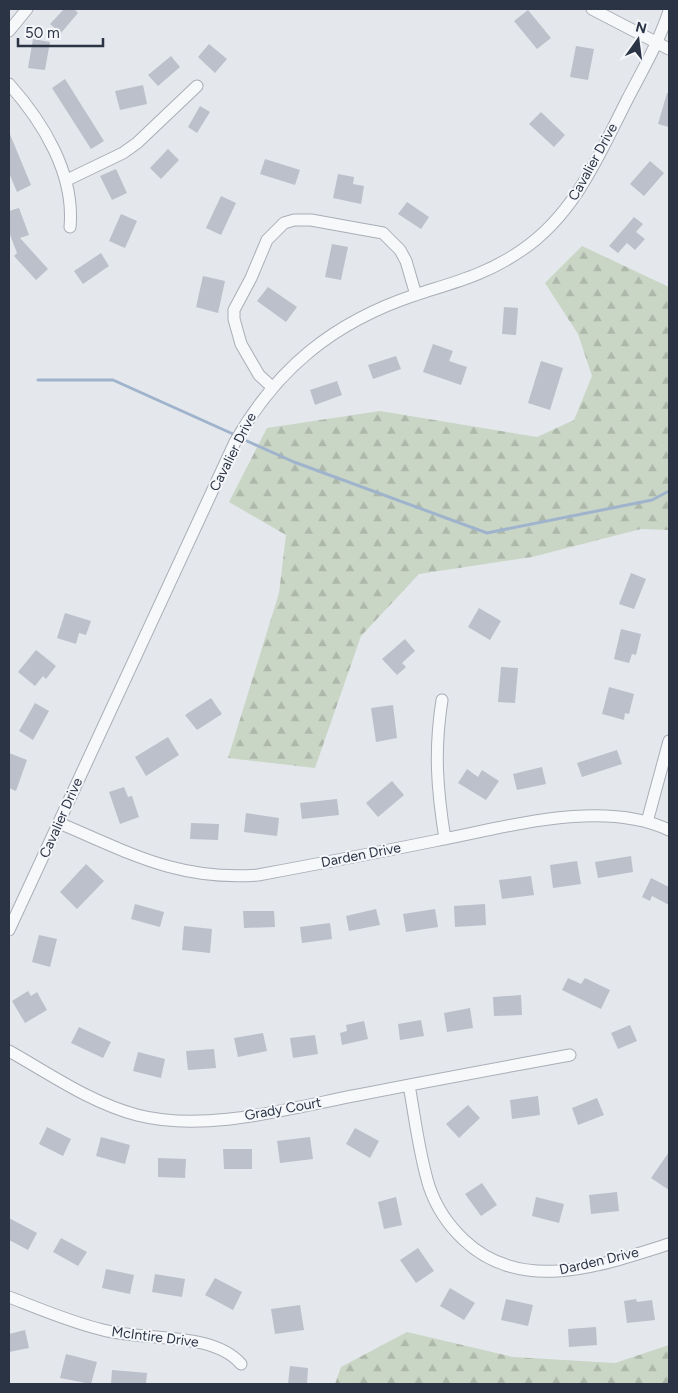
<svg xmlns="http://www.w3.org/2000/svg" width="678" height="1393" font-family="Figtree,sans-serif">
	<defs>
		<pattern id="forest-firs" width="22" height="20" patternUnits="userSpaceOnUse" patternTransform="scale(1.25)"><rect width="22" height="20" fill="#c9d6c5"/><path d="M5 1l3.5 6h-7zM16 11l3.5 6h-7z" fill="#adb8ab"/></pattern>
	</defs>
	<rect width="100%" height="100%" fill="#e4e7ec"/>
	<path fill="url(#forest-firs)" d="M582,246L669,287V530L641,529L532,557L419,574L361,636L315,768L228,758L279,593L286,535L229,502L267,428L380,411L537,437L574,420L592,376L578,334L545,283Z
		M407,1332L513,1357L615,1363L669,1345V1384H335L341,1367Z"/>
	<g fill="none" stroke-linecap="round" stroke-linejoin="round">
		<path stroke="#9fb4cc" stroke-width="3" d="M38,380H113L233,434
			M247,441L294,462L487,533L652,500L669,491"/>
	</g>
	<path fill="#bbc0ca" d="M64,9H74L78,13L61,33L50,24Z
		M528,10L551,38L537,49L514,21Z
		M33,39L50,42L45,70L28,68Z
		M209,44L227,59L215,73L198,57Z
		M576,46L594,49L588,80L570,77Z
		M171,56L180,67L158,86L148,75Z
		M65,79L104,141L91,149L52,88Z
		M143,85L147,104L120,110L115,91Z
		M667,93H669V127L658,124Z
		M200,106L210,112L197,133L188,127Z
		M541,112L565,135L554,147L529,124Z
		M9,132L31,185L17,192L9,173Z
		M168,149L179,160L161,179L150,168Z
		M265,159L300,170L295,185L260,174Z
		M650,161L664,173L644,196L630,184Z
		M116,169L127,193L112,200L100,176Z
		M338,174L354,177L353,184L364,186L361,204L333,198Z
		M221,196L236,203L221,235L206,228Z
		M407,202L429,217L421,229L398,214Z
		M19,208L29,235L20,238L48,269L36,280L14,256L17,253L9,232V211Z
		M121,214L137,221L125,248L109,241Z
		M634,217L643,224L636,232L645,239L635,250L627,243L618,253L609,246Z
		M332,244L348,247L341,280L325,277Z
		M101,253L109,266L83,284L74,271Z
		M203,276L225,281L218,313L196,307Z
		M268,287L297,307L286,322L257,301Z
		M504,307L518,308L516,335L502,334Z
		M433,344L453,351L449,361L467,367L461,385L423,372Z
		M396,356L401,369L373,379L368,365Z
		M541,361L563,368L550,410L528,403Z
		M337,381L342,395L315,405L310,390Z
		M631,573L646,579L634,609L619,604Z
		M479,608L501,621L490,640L468,627Z
		M65,613L91,621L86,635L79,633L76,644L57,638Z
		M621,629L641,634L636,655L632,654L629,663L614,659Z
		M405,639L415,651L402,663L406,667L397,675L382,659Z
		M36,650L56,666L46,679L43,676L35,686L18,672Z
		M501,667L518,668L515,703L498,702Z
		M609,687L634,694L629,714L625,713L624,720L602,714Z
		M211,698L222,714L197,730L185,715Z
		M35,703L49,711L33,740L19,731Z
		M393,705L397,738L376,742L371,708Z
		M168,737L179,755L146,776L135,757Z
		M617,750L622,764L582,777L577,763Z
		M9,753L27,760L16,791L9,788Z
		M542,767L546,784L517,790L513,774Z
		M467,769L478,777L482,770L499,781L486,800L458,783Z
		M392,781L404,795L378,817L366,803Z
		M124,787L128,797L132,796L139,817L120,824L109,792Z
		M337,799L339,815L302,819L300,803Z
		M246,813L279,818L277,836L244,832Z
		M191,823L219,824L218,840L190,839Z
		M631,856L633,872L598,878L595,862Z
		M577,861L581,884L553,888L550,865Z
		M86,864L104,881L77,909L60,892Z
		M531,876L534,895L502,899L499,880Z
		M651,878L669,887V905L652,896L650,901L642,897Z
		M135,904L164,912L160,927L131,919Z
		M485,904L486,925L455,927L454,906Z
		M376,909L380,925L349,931L346,916Z
		M435,909L438,927L406,932L403,914Z
		M243,911H274L275,927L244,928Z
		M330,923L332,939L302,943L300,927Z
		M184,926L212,929L210,953L182,950Z
		M39,935L57,939L50,967L32,962Z
		M568,978L581,984L585,978L610,990L601,1009L562,990Z
		M28,991L31,996L37,992L47,1010L25,1023L12,1001Z
		M521,995L522,1015L494,1016L493,997Z
		M470,1008L473,1028L447,1032L444,1013Z
		M421,1020L424,1036L400,1040L398,1024Z
		M364,1021L368,1039L342,1045L340,1033L347,1031L346,1025Z
		M630,1025L637,1041L618,1049L611,1033Z
		M79,1027L111,1042L103,1058L71,1043Z
		M263,1033L267,1051L238,1057L234,1038Z
		M315,1035L318,1054L293,1058L290,1038Z
		M214,1049L216,1068L188,1070L186,1051Z
		M138,1052L165,1059L161,1078L133,1071Z
		M538,1096L540,1115L512,1119L510,1100Z
		M597,1098L604,1115L578,1125L572,1108Z
		M468,1105L480,1118L459,1138L446,1124Z
		M47,1127L71,1139L63,1156L39,1144Z
		M355,1128L379,1141L370,1158L346,1144Z
		M101,1137L130,1145L125,1164L96,1156Z
		M310,1137L313,1159L280,1163L277,1141Z
		M223,1149H252V1169H224Z
		M669,1152V1190L651,1178Z
		M158,1158L186,1159L185,1178L158,1177Z
		M482,1183L497,1205L481,1216L465,1194Z
		M617,1192L619,1211L591,1214L589,1195Z
		M396,1197L402,1225L384,1229L378,1202Z
		M536,1197L564,1204L559,1223L532,1216Z
		M9,1218L37,1233L28,1250L9,1240Z
		M61,1238L87,1252L78,1266L53,1252Z
		M418,1248L434,1271L416,1283L400,1260Z
		M106,1269L134,1275L130,1294L102,1288Z
		M155,1274L185,1279L182,1297L152,1292Z
		M215,1278L242,1292L233,1310L205,1295Z
		M450,1288L475,1303L464,1320L440,1306Z
		M506,1299L533,1305L528,1326L501,1320Z
		M636,1299L637,1302L652,1300L655,1320L627,1323L624,1301Z
		M300,1305L304,1330L275,1334L271,1309Z
		M596,1327L597,1345L569,1347L568,1329Z
		M25,1330L29,1348L9,1352V1334Z
		M66,1354L97,1362L91,1384L60,1378Z
		M290,1366L308,1368L307,1384H288Z
		M112,1370L147,1373L146,1384H111Z"/>
	<g fill="none" stroke-linecap="round" stroke-linejoin="round">
		<defs>
			<path id="minor" d="M592,9L669,49
				M9,31L27,9
				M9,84C43,122 75,174 70,227
				M67,180L123,153L137,143L197,86
				M272,387L259,375L241,344L234,319V310L251,278L267,240L284,223L294,220H311L383,233L400,250L406,261L416,295
				M442,700C434,751 437,789 445,839
				M647,822L669,741
				M59,823C130,853 178,881 258,875C317,864 375,853 434,841C504,828 601,798 669,830
				M9,930L235,442C277,368 334,322 415,295C455,282 486,275 522,250C575,214 599,155 627,100C642,71 659,42 669,11
				M9,1051C50,1074 91,1103 137,1115C206,1133 290,1108 358,1095C428,1081 499,1068 570,1055
				M409,1085C415,1118 419,1154 429,1186C436,1207 448,1225 464,1240C522,1295 603,1265 669,1244
				M9,1297C40,1309 70,1322 103,1330C143,1341 213,1331 241,1364"/>
		</defs>
		<use href="#minor" stroke="#a9aeb7" stroke-width="13"/>
		<use href="#minor" stroke="#f7f8fa" stroke-width="11"/>
	</g>
	<g text-anchor="middle" dominant-baseline="central" stroke-width="4" stroke-linejoin="round" paint-order="stroke">
		<g font-size="14" fill="#2b3445" stroke="#f4f6f9">
			<text transform="translate(593 162) rotate(-61)">Cavalier Drive</text>
			<text transform="translate(233 452) rotate(-63)">Cavalier Drive</text>
			<text transform="translate(61 818) rotate(-66)">Cavalier Drive</text>
			<text transform="translate(361 855) rotate(-11)">Darden Drive</text>
			<text transform="translate(283 1109) rotate(-10)">Grady Court</text>
			<text transform="translate(599 1261) rotate(-13)">Darden Drive</text>
			<text transform="translate(155 1337) rotate(7)">McIntire Drive</text>
		</g>
	</g>
	<rect width="678" height="1393" fill="none" stroke="#2b3445" stroke-width="20"/>
	<g transform="translate(638 40) rotate(14)" stroke="#f4f6f9" stroke-width="4" paint-order="stroke">
	<path d="M0-4L9 19L0 12L-9 19Z" fill="#2b3445"/>
	<text y="-8" font-size="14" font-weight="bold" text-anchor="middle" fill="#2b3445">N</text>
	</g>
	<path d="M18 38v8h85v-8" fill="none" stroke="#2b3445" stroke-width="2.5"/>
	<text x="25" y="38" font-size="15" fill="#2b3445" stroke="#f4f6f9" stroke-width="4" paint-order="stroke">50 m</text>
</svg>
